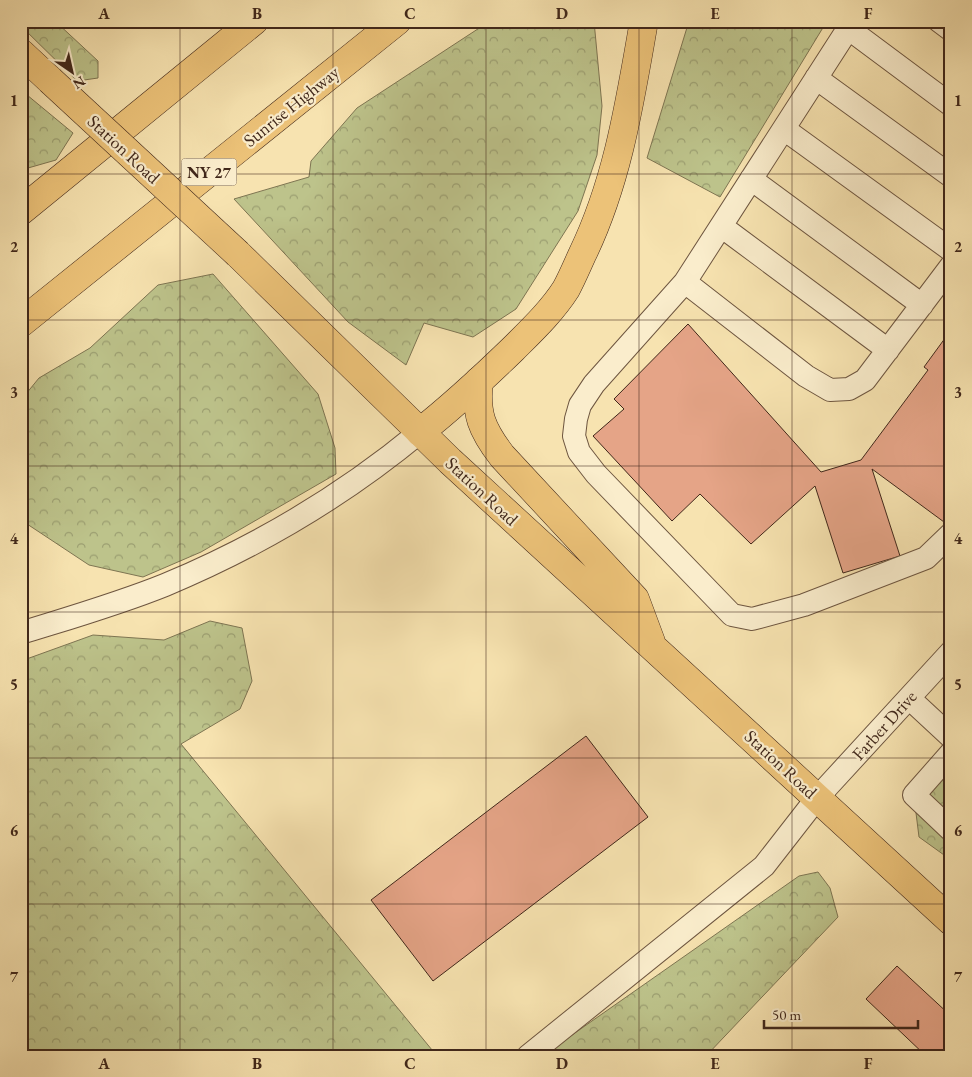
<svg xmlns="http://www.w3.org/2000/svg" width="972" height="1077" font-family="'EB Garamond',serif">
	<defs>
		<pattern id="forest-crowns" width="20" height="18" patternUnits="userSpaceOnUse" patternTransform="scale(1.25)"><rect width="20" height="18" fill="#bdc38b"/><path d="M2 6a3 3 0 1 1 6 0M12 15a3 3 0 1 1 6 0" fill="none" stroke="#9b9e71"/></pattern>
	</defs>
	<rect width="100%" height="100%" fill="#f7e3b0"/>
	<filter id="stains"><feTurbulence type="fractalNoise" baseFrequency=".004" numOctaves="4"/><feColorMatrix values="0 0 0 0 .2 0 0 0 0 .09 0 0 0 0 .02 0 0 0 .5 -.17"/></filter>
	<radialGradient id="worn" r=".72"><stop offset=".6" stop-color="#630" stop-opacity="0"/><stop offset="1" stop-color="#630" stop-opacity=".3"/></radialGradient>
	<path fill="url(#forest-crowns)" stroke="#7e7552" d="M21,21H55L98,61V78L77,81L21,26Z
		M490,21H594L602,106L597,155L578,211L516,309L473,337L424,323L406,365L348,322L234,199L309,177L311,161L357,108Z
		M689,21H827L720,197L647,158Z
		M21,90L73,133L56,160L21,170Z
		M213,274L318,394L335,448L336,474L201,552L143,577L89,565L21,520V400L39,378L90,348L158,285Z
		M210,621L242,628L252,681L240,709L181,744L437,1056H21V661L93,635L164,640Z
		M951,771V860L919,837L914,797L933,781Z
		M818,872L830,888L838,917L706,1056H542L799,876Z"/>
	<path fill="#e5a487" stroke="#40271a" d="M688,324L821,472L861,460L928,370L924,367L951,330V513L944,522L872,469L900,556L843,573L815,486L751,544L700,494L672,521L593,436L624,409L614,399Z
		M586,736L648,817L433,981L371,900Z
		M897,966L951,1016V1056H926L866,999Z"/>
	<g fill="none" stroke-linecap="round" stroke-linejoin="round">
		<defs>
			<path id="minor" d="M853,21L685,282L594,384L580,405L576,419L574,436L579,452L596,474L732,615L752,619L804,605L926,558L951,534
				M939,21L951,30
				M849,29L951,105
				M816,78L951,176
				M784,129L951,250
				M751,179L922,305
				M721,226L888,350
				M685,282L806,376L830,390L849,389L865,380L951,266
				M21,633C69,618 118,604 165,585C256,547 344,495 420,432
				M909,698L951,737
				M951,753L914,795L951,830
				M528,1056L764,866L817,798L951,652"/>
			<path id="major" d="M21,53L50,80
				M238,254L450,461L951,921
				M479,381C475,414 482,430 502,456L635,599L651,642"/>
			<path id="highway" d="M21,211L254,21
				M21,323L397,21
				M420,432C453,406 483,378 513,349C532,330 552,311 566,289C572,278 577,266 582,255C618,181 630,101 644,21"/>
		</defs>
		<use href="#minor" stroke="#6e5640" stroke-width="24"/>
		<use href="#major" stroke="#40271a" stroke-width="29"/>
		<use href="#highway" stroke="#40271a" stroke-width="29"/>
		<use href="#minor" stroke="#faedcc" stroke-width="22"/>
		<use href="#major" stroke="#ecc278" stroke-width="28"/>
		<use href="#highway" stroke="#ecc278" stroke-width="28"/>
		<defs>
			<path id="major-bridge" d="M50,80L238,254"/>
		</defs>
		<use href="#major-bridge" stroke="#40271a" stroke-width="29" stroke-linecap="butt"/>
		<use href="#major-bridge" stroke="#ecc278" stroke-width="28"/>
	</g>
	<path fill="none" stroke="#40271a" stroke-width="1" stroke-opacity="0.55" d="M180,21V1056M333,21V1056M486,21V1056M639,21V1056M792,21V1056M21,174H951M21,320H951M21,466H951M21,612H951M21,758H951M21,904H951"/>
	<g text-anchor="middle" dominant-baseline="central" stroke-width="4.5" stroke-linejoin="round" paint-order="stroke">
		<rect fill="#faedcc" stroke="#78624f" stroke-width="1" x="181.5" y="158.5" width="55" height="27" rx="4"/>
		<g font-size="16" font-weight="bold" fill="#40271a">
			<text x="209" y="172">NY 27</text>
		</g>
		<g font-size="18" fill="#40271a" stroke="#faedcc">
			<text transform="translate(291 106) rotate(-39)">Sunrise Highway</text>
			<text transform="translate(124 149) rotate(43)">Station Road</text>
			<text transform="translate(482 491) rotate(43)">Station Road</text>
			<text transform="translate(884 725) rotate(-48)">Farber Drive</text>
			<text transform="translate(781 764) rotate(43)">Station Road</text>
		</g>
	</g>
	<rect width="972" height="1077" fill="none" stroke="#f7e3b0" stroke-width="55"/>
	<g transform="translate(72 72) rotate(146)" stroke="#faedcc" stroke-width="4" paint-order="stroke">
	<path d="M0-4L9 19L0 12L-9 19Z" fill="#40271a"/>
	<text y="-8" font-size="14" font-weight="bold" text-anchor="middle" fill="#40271a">N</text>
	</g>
	<path d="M764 1020v8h154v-8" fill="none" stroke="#40271a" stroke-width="2.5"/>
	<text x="772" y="1020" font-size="15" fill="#40271a" stroke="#faedcc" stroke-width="4" paint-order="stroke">50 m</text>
	<rect x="28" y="28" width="916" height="1022" fill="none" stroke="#40271a" stroke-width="2"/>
	<g font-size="16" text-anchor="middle" font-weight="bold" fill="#40271a">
		<text x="104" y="19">A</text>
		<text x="257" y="19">B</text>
		<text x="410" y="19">C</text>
		<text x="562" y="19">D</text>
		<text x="715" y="19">E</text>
		<text x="868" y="19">F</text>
		<text x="14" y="106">1</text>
		<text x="958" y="106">1</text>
		<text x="14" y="252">2</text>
		<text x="958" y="252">2</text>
		<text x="14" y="398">3</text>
		<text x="958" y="398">3</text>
		<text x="14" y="544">4</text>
		<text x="958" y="544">4</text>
		<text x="14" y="690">5</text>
		<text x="958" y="690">5</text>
		<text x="14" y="836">6</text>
		<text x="958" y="836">6</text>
		<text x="14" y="982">7</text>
		<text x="958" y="982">7</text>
		<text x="104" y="1069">A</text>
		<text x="257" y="1069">B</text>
		<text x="410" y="1069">C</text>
		<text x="562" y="1069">D</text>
		<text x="715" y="1069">E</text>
		<text x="868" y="1069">F</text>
	</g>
	<rect width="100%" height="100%" filter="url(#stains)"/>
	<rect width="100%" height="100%" fill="url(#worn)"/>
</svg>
